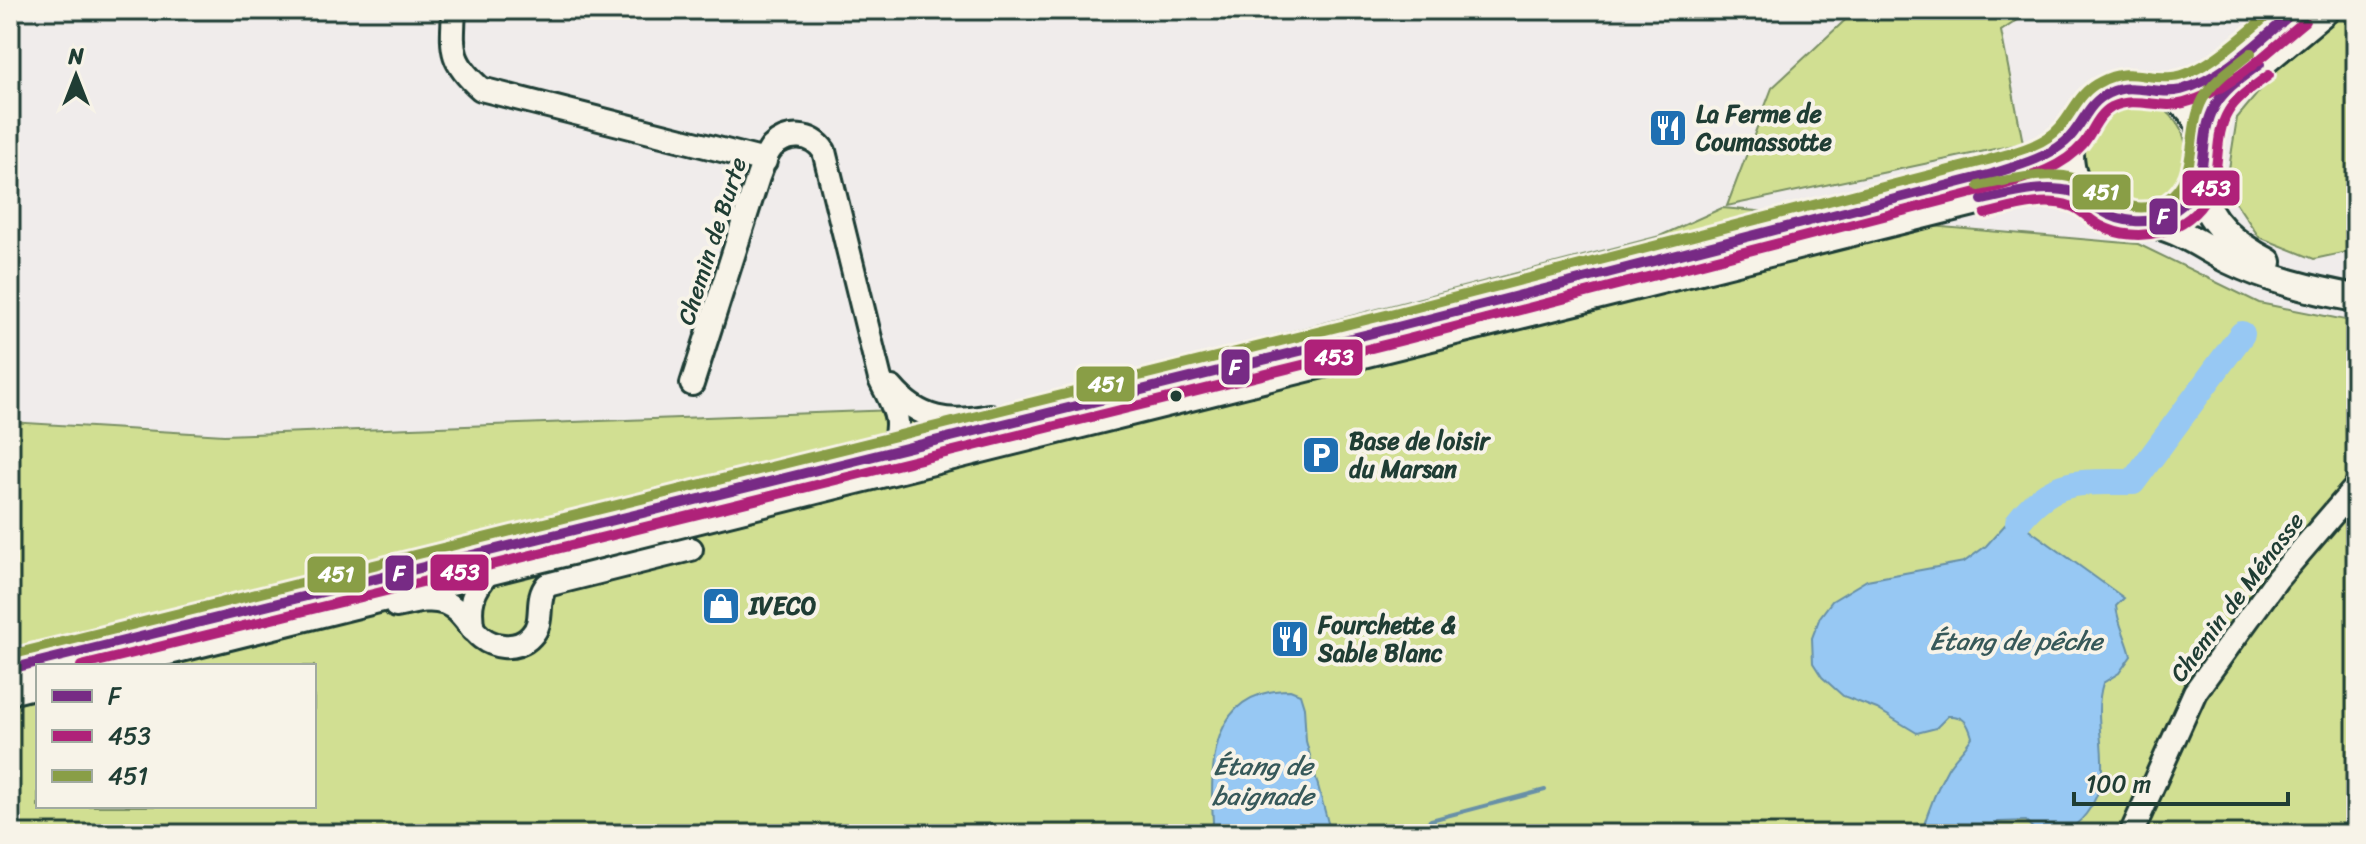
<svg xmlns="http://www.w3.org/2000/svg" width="2366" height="844" font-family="Sriracha,sans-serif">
	<rect width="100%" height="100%" fill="#f0eceb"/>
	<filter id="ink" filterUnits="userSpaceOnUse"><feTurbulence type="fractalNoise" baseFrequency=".0125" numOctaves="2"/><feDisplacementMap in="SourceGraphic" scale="16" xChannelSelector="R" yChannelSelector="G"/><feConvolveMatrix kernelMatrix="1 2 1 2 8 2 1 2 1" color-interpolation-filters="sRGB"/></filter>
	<g filter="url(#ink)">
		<path fill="#d1df92" stroke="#788e63" stroke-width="2" fill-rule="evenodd" d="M1856,10H2033L2001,31L2023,143L1727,206L1772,88Z
			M2347,10H2356V250L2314,259L2259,237L2226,188L2237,118L2277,70Z
			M2082 152a52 52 0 1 1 104 0a52 52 0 1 1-104 0Z
			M1722,208L2138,244L2259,303L2356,322V834H10V422L224,435L1004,406L1660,236ZM38,666H314V806H38Z"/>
		<path fill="#97c8f3" stroke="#6790a7" stroke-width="2" d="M2012,517L2124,598L2116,606C2118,625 2127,638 2131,656L2119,673L2103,683C2089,728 2119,771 2086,814C2073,831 2059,834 2038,834L2026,821L1998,822L1991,834H1921C1928,811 1936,789 1948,768C1955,757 1965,749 1972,737C1968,723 1964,715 1948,716L1936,728L1917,733L1877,709L1843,696L1822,677L1813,663L1812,638L1820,617L1832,601L1867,580L1964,562L1986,546Z
			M1290,690L1300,694L1304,707L1306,741L1331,834H1202L1210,830L1213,822C1209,761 1212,690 1290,690Z"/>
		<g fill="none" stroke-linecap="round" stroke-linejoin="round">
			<path stroke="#6790a7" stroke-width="4" d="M1411,834L1431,820L1545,790"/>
			<path stroke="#97c8f3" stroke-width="26" d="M2018,522C2053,476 2080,483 2133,482L2242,334"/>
			<defs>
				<path id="minor" d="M454,10C452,49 449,61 481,89L765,161
					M692,384L758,177C762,167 765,155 772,147C788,132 812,133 824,151L880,379C894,409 904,418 891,452
					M892,388C920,421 950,424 990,416
					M396,606C412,603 429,597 445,603C469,612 471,643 503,646C513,647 524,644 531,636C546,621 534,600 547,585L691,549
					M473,630C468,605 472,591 489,572
					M2131,834L2195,692L2277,579L2356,487"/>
				<path id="major" d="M2070 154a68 68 0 1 1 136 0a68 68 0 1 1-136 0Z
					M2166,92C2216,83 2257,40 2296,10
					M2204,139L2212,111L2220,98L2326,10
					M2198,185C2208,223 2234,244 2268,262
					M2143,222C2175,226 2201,246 2229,260C2270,280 2312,290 2356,298
					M109,666L1978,201C2014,194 2048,184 2084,196
					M10,669L1401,326L1966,181L2033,160L2072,136
					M10,691L38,684"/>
			</defs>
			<use href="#minor" stroke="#1f3d34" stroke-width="28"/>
			<use href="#major" stroke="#1f3d34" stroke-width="32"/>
			<use href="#minor" stroke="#f7f3e8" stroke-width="22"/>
			<use href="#major" stroke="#f7f3e8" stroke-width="26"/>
			<defs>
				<path id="bus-1" d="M1982,200C2011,194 2044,184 2073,192C2084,195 2090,203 2099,209C2122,224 2151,226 2174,211C2217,183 2194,142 2215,106C2225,88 2244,76 2260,64
					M10,669L1401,326L1992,174C2016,166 2045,159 2065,142C2083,127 2086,103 2109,93C2133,81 2156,96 2181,90C2225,78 2262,38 2296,10"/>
				<path id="bus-2" d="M1985,214C2011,208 2044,197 2070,206C2081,209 2090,221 2101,226C2137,245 2189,233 2208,195C2222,169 2213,137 2228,112C2237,96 2255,86 2269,75
					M81,666L1404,340L1996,187C2026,178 2062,169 2083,144C2093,132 2097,115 2112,107C2136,95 2160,110 2184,103C2231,91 2269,50 2305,21"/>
				<path id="bus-3" d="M1979,186C2007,180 2036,173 2064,176C2101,181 2126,225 2166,200C2201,177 2185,132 2203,99C2214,79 2234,67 2251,53
					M10,655L1398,312L1988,160C2011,153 2044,146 2060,127C2074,111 2079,92 2100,82C2130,66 2144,80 2172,77C2205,74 2248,31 2274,10"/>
			</defs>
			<use href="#bus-1" stroke="#f7f3e8" stroke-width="16"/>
			<use href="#bus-2" stroke="#f7f3e8" stroke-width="16"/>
			<use href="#bus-3" stroke="#f7f3e8" stroke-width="16"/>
			<use href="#bus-1" stroke="#772b85" stroke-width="10"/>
			<use href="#bus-2" stroke="#af2179" stroke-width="10"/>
			<use href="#bus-3" stroke="#899e46" stroke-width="10"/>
		</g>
	</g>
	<defs>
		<symbol id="restaurant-square" viewBox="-11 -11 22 22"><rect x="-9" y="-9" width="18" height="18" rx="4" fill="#1f6fb2" stroke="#f7f3e8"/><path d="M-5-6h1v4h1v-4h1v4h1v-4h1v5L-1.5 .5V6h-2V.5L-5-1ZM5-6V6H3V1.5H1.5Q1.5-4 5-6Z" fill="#fff"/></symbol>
		<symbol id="parking-square" viewBox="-11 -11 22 22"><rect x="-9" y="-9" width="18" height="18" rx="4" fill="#1f6fb2" stroke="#f7f3e8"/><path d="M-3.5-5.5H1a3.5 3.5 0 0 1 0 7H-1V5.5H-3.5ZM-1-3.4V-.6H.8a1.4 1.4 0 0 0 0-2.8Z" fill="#fff"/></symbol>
		<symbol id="shop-square" viewBox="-11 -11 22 22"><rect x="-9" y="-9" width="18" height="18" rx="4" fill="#1f6fb2" stroke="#f7f3e8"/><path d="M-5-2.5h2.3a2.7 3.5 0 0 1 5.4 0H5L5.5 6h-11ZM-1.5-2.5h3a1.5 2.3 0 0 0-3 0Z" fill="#fff"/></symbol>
	</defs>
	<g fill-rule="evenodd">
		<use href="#restaurant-square" x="1646" y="106" width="44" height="44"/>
		<use href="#parking-square" x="1299" y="433" width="44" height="44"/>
		<use href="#shop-square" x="699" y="584" width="44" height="44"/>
		<use href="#restaurant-square" x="1268" y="617" width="44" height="44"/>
	</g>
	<circle fill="#1f3d34" stroke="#f7f3e8" stroke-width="3" cx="1176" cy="396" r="7"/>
	<g text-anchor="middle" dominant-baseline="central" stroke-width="8" stroke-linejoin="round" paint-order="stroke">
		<g font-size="24" font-weight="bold" fill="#1f3d34" stroke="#f7f3e8" text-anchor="start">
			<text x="1696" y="114">La Ferme de<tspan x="1696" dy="28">Coumassotte</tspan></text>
			<text x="1349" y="441">Base de loisir<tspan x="1349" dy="28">du Marsan</tspan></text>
			<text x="749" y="606">IVECO</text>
			<text x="1318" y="625">Fourchette &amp;<tspan x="1318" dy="28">Sable Blanc</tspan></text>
		</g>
		<g font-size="24" fill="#1f3d34" stroke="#f7f3e8">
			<text transform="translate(712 241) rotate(-72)">Chemin de Burte</text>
			<text transform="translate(2237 597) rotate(-53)">Chemin de Ménasse</text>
		</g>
		<g font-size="26" font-style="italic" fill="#37595a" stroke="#f7f3e8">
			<text x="2016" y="641">Étang de pêche</text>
			<text x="1263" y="766">Étang de<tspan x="1263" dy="30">baignade</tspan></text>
		</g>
	</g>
	<g stroke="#f7f3e8" stroke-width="3">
		<rect x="2181" y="169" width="60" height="38" rx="8" fill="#af2179"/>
		<rect x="2071" y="173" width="61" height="38" rx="8" fill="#899e46"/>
		<rect x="2148" y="197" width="31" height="39" rx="8" fill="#772b85"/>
		<rect x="1303" y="338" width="61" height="39" rx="8" fill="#af2179"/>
		<rect x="1220" y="348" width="31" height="38" rx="8" fill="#772b85"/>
		<rect x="1075" y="365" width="61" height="38" rx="8" fill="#899e46"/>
		<rect x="429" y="553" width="61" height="39" rx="8" fill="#af2179"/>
		<rect x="384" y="554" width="31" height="38" rx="8" fill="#772b85"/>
		<rect x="306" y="555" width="61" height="39" rx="8" fill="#899e46"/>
	</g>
	<g font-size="22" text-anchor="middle" font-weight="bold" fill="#fff">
		<text x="2211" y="196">453</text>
		<text x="2101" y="200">451</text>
		<text x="2163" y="224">F</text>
		<text x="1334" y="365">453</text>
		<text x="1235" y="375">F</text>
		<text x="1106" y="392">451</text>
		<text x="460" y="580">453</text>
		<text x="399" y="581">F</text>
		<text x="336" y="582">451</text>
	</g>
	<rect width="2366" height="844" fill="none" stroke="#f7f3e8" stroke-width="40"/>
	<rect x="20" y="20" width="2326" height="804" fill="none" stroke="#1f3d34" stroke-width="3" filter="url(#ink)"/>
	<rect x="36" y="664" width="280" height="144" fill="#f7f3e8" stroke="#a1aaa0" stroke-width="2"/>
	<rect x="52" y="690" width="40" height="12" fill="#772b85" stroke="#a1aaa0" stroke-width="2"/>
	<text x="108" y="704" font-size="24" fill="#1f3d34">F</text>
	<rect x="52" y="730" width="40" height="12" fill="#af2179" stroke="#a1aaa0" stroke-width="2"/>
	<text x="108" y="744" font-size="24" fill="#1f3d34">453</text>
	<rect x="52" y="770" width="40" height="12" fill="#899e46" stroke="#a1aaa0" stroke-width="2"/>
	<text x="108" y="784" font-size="24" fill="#1f3d34">451</text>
	<g transform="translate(76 76)" stroke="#f7f3e8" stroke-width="6" paint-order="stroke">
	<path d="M0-6L14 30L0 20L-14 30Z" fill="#1f3d34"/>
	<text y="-12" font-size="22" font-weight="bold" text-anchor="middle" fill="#1f3d34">N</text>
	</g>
	<path d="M2074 792v12h214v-12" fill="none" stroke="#1f3d34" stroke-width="4"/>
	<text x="2086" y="792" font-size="24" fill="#1f3d34" stroke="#f7f3e8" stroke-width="6" paint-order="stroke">100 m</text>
</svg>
